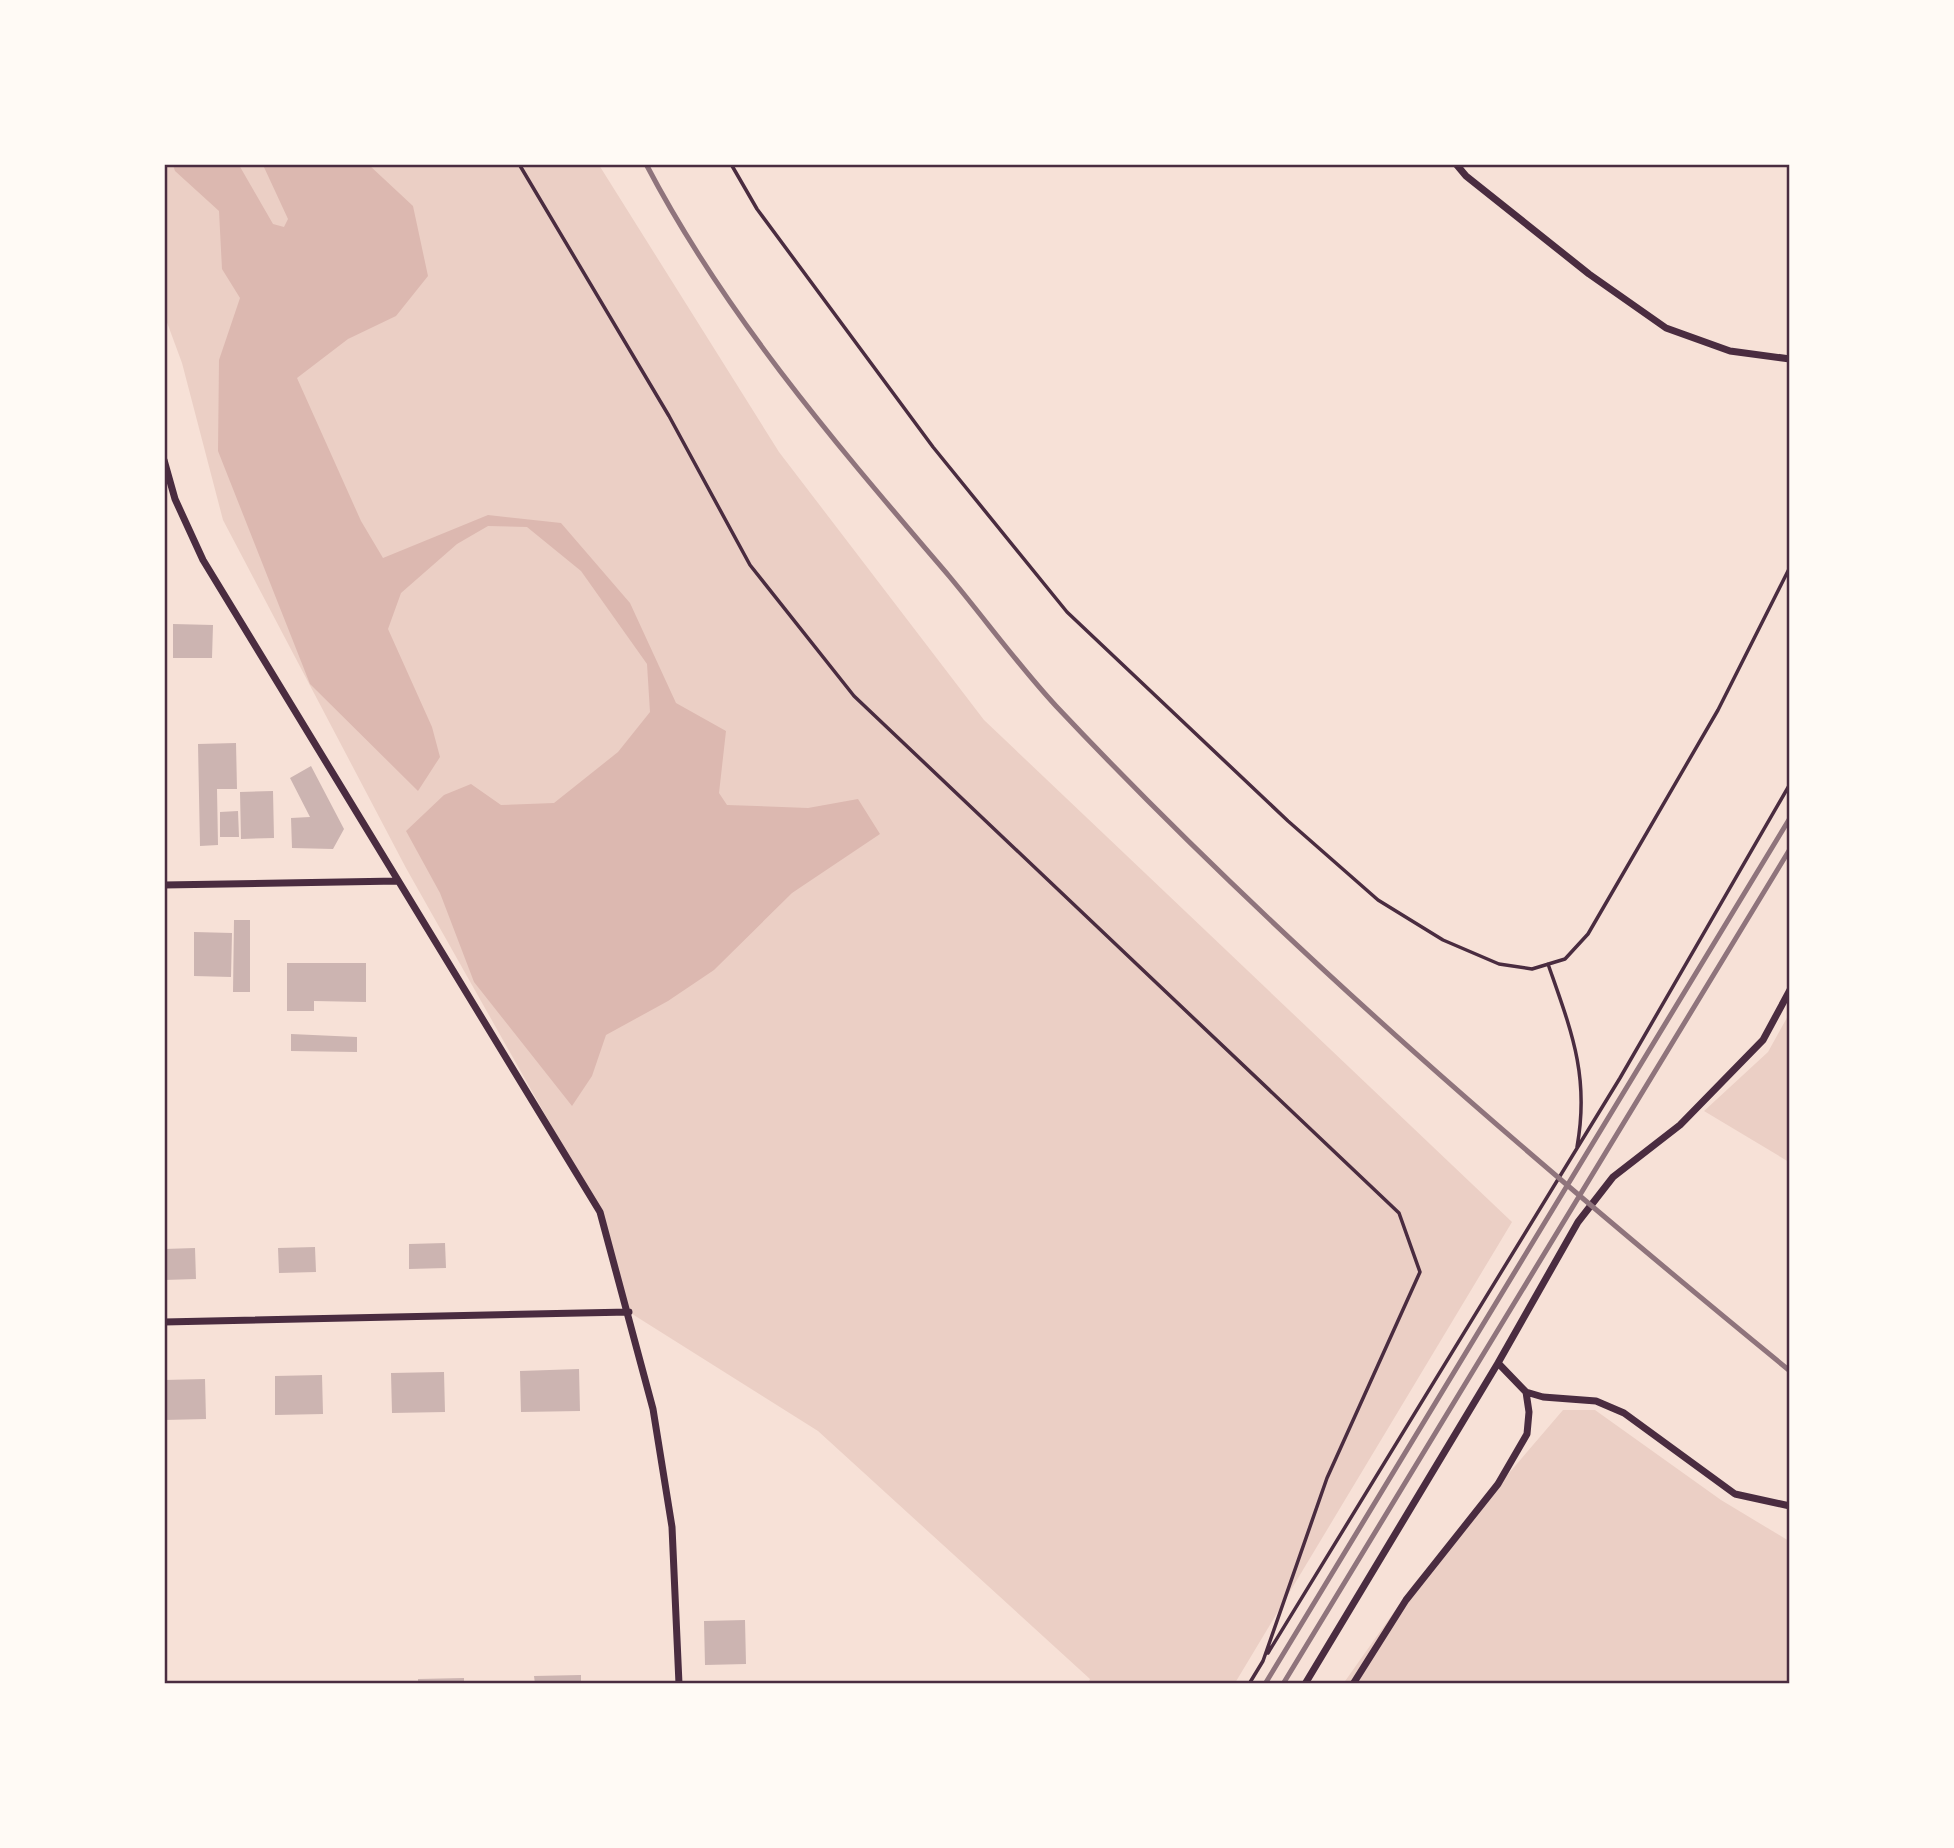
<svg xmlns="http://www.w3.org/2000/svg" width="1954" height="1848" font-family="Montserrat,sans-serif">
	<rect width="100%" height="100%" fill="#f7e1d7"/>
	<path fill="#ebcfc5" d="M165,165H599L779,452L984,720L1512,1222L1235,1683H1088L1090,1679L818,1431L629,1312L600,1212L406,868L223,520L182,363L165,317Z
		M1789,1014V1162L1704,1111L1768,1052Z
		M1563,1410H1595L1721,1500L1789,1541V1683L1343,1684L1413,1585Z"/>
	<path fill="#dcb8b0" d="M173,165H239L273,224L284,227L288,219L263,165H369L413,206L428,276L396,316L348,339L297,378L361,521L383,558L488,515L561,523L630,603L676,703L726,731L719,793L727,805L808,808L858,799L880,834L792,893L714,970L668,1001L606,1035L592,1076L572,1106L474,982L440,893L406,831L444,795L471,784L501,805L554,803L618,752L650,712L647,664L581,571L527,527L488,526L457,544L401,593L388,629L432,727L440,757L418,791L310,684L218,451L219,360L240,298L222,269L219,211L175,171Z"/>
	<path fill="#ccb4b1" d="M173,624L213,625L212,658H173Z
		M236,743L237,789H217L218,845L200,846L198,744Z
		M311,766L344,829L333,849L292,848L291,818L310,817L290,778Z
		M273,791L274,838L241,839L240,792Z
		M238,811L239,837H220V812Z
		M234,920H250V992H233Z
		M194,932L232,933L231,977L194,976Z
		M287,963H366V1002L314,1001V1011H287Z
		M291,1034L357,1037V1052L291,1051Z
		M445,1243L446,1268L409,1269V1244Z
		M315,1247L316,1272L279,1273L278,1248Z
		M195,1248L196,1279L164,1280V1249Z
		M579,1369L580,1411L521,1412L520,1371Z
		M444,1372L445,1412L392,1413L391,1373Z
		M322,1375L323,1414L275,1415V1376Z
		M205,1379L206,1419L164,1420V1380Z
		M745,1620L746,1664L705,1665L704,1621Z
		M581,1675V1684H535L534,1676Z
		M464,1678V1684H418V1679Z"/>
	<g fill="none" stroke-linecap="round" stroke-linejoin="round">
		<path stroke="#4a2c40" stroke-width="3.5" d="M519,164L669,416L750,565L854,696L1399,1213L1420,1272L1327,1478L1263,1661L1249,1684
			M731,164L757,209L933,447L1067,612L1288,821L1378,900L1443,940L1499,964L1532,969L1565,959L1588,934L1718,710L1790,567
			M1548,964C1571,1030 1590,1076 1577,1147
			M1268,1653L1620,1078L1790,784"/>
		<path stroke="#4a2c40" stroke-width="7" d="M1456,164L1466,176L1589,274L1666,328L1730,351L1790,359
			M164,460L175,499L203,560L600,1212L653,1409L672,1527L679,1684
			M164,885L398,881
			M164,1322L629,1312
			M1498,1363L1526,1392
			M1305,1684L1498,1363L1578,1222L1613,1177L1680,1125L1763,1040L1790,990
			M1353,1684L1406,1600L1498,1484L1527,1434L1529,1412L1526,1392L1543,1397L1596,1401L1624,1413L1735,1494L1790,1506"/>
		<path stroke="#8f747c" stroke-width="5" d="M646,164C726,317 838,446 949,576C985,619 1018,665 1056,706C1282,946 1535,1162 1790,1371
			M1265,1684L1790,818
			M1283,1684L1790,849"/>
	</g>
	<rect width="1954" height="1848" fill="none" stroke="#fffaf5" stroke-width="332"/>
	<rect x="166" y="166" width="1622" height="1516" fill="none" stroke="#4a2c40" stroke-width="2.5"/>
</svg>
